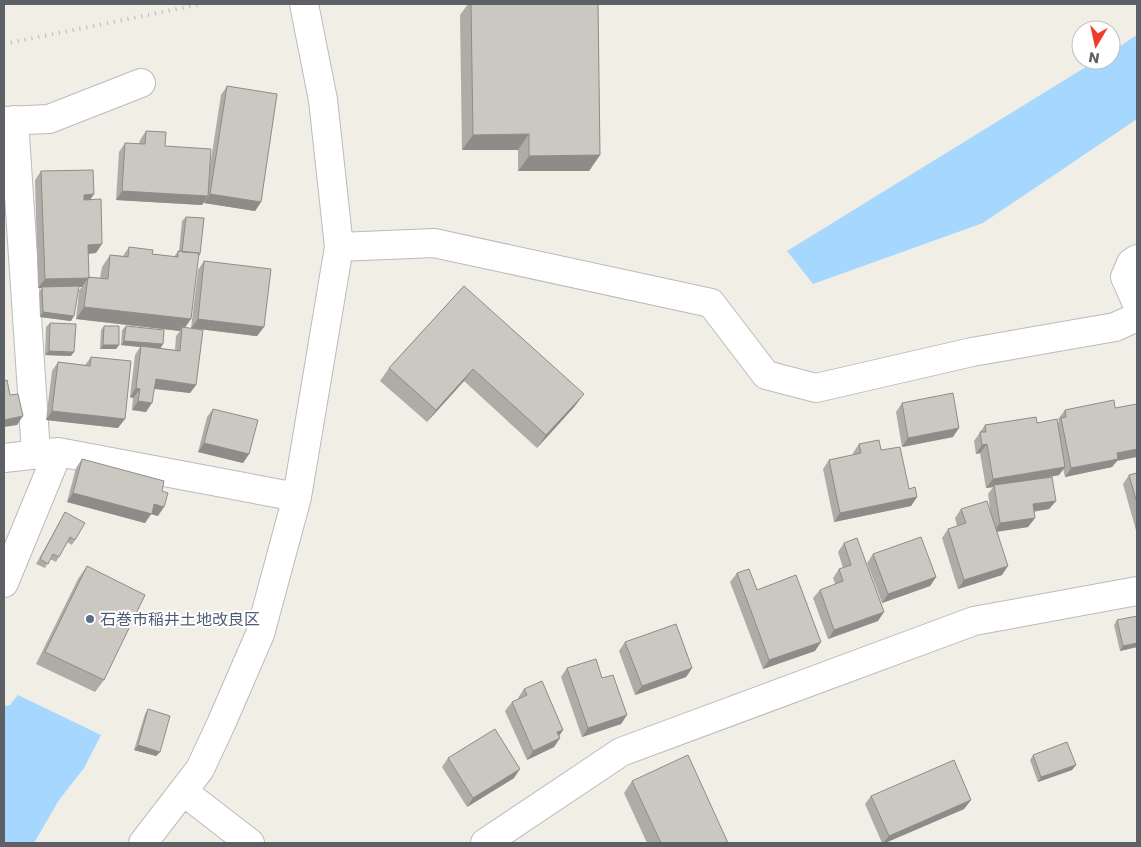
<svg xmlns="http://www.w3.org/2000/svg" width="1141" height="847" font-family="Poppins,'Noto Sans JP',sans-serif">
	<rect width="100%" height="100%" fill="#f0eee5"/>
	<path fill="#a6d8ff" d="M1137,35V119L983,223L813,284L787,251L1097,60H1111V52Z
		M18,695L101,735L84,768L59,800L34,843H4V706L10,705Z"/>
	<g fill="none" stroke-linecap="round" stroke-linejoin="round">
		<defs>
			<path id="minor" d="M14,120L36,453
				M4,121L49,119L141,83
				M339,247L434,243L711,303L766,375L816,388L972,352L1115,327L1137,317
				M4,458L58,452L297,497
				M4,583L58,452
				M184,792L250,843
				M143,843L200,769L221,724L260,634L297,497L339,247L323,100L304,4
				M485,843L621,752L974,621L1137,591"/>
			<path id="tertiary" d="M1137,259L1131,263L1125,277L1137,304"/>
		</defs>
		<use href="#minor" stroke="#b8bbbf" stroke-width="30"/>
		<use href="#tertiary" stroke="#b8bbbf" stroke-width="30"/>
		<use href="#minor" stroke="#fff" stroke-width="28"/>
		<use href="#tertiary" stroke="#fff" stroke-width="28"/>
		<path stroke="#b6b7b7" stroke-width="4" stroke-dasharray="1 6" stroke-linecap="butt" d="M4,44L202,4"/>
	</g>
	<path fill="#afaca7" d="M468,4H598L600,155L589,171H518V150H462L460,15Z
		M227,86L261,202L255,211L204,203V201L202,205L116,200L119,152L125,143L139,144L140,140L146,131L165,146L210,166L221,95Z
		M41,171L94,194L90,200L96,253L88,254L89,277L100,278L102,267L110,255L123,256L129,247L152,254L174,257L178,251H179L182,221L186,217L200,254L198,258L185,328L196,385L190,393L154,389L146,412L132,410L133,398L130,397L135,355L140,347L121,345L122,330L126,326L163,344L160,348L175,350L176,336L180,331L76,319L79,290L82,287H79L71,321L40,317L39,292L42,288H38L35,180Z
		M204,261L264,327L257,336L191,328L198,270Z
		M464,286L575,406L537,448L464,381L427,422L380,381L389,368Z
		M50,323L71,356L45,355L46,327Z
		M104,326L119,345L116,349H100L101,330Z
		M91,357L118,428L46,420L52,371L58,362L85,365Z
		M902,403L953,437L902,447L896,412Z
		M213,409L249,454L243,463L198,452L207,417Z
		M1065,410L1117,461L1112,467L1065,477L1063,469L1059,475L1050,477L1056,501L1049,509L1034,512L1035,518L1028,527L997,532L1002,575L958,589L942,538L948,529L957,526L955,518L961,509H990L988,494L993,487L986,488L980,453L976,454L974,441L985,425L1058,423L1059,421L1058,419Z
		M859,444L881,450L909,489L917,497L911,506L834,522L823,469L829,460L853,455V453Z
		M82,459L162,491L158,516L151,514L145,523L67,502L76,468Z
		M1137,473V534L1123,484L1129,475Z
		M65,512L75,540L72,545L67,542L56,562L50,559L45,568L36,564Z
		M844,543L878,621L828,639L813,598L820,590L835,584L833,578L839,569L843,568L838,552Z
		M873,554L936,577L930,586L882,603L867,563Z
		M87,566L104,680L95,692L36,664L78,579Z
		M737,573L757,590L815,651L763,669L730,582Z
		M1137,616V647L1120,651L1114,625L1117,620Z
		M625,642L692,668L686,677L635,695L619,651Z
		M567,668L627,715L621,724L582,737L561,677Z
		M524,689L563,730L559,736L560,738L554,747L527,760L505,711L512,702L518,699V698Z
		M148,709L160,752L156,756L134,750L145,714Z
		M1033,755L1076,765L1072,770L1038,782L1030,760Z
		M448,758L514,778L467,807L442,767Z
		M632,781L728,843H647L624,793Z
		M871,796L971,800L964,809L885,843H882L865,804Z"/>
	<path fill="#8e8c88" d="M529,134L518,150H462L473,135Z
		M600,155L589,171H518L529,156Z
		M122,191L208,196L202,205L116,200Z
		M94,194L88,203L78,204L84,195Z
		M210,194L261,202L255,211L204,203Z
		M102,244L96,253L82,254L88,245Z
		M88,278L82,287L38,288L45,279Z
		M84,307L191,319L182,332V327L180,331L76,319Z
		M43,312L74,316L71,321L40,317Z
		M198,319L264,327L257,336L191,328Z
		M124,341L163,344L160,349L121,345Z
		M103,345H119L116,349H100Z
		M49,351L74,352L71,356L45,355Z
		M473,369L464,381L427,422L436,410Z
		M156,379L196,385L190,393L149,388Z
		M136,388L140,389L133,398L130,397Z
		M584,394L575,406L537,448L546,435Z
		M138,401L152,403L146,412L132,410Z
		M52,411L125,419L118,428L46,420Z
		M23,416L17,425L4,427V420Z
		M959,428L953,437L902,447L908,438Z
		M204,443L249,454L243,463L198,452Z
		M987,444L980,453L976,454L982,445Z
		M1137,449V457L1117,461L1112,467L1065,477L1071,468L1117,453Z
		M1065,467L1059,475L994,487V485L993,487L986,488L993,479Z
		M73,493L154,504L164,507L158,516L151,514L145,523L67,502Z
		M917,497L911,506L834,522L840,513Z
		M1056,501L1049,509L1026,512L1033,504Z
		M1035,518L1028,527L993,532L1000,523Z
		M1008,566L1002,575L958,589L964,580Z
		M936,577L930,586L882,603L888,594Z
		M884,612L878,621L828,639L834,630Z
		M821,642L815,651L763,669L769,660Z
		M1137,643V647L1120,651L1123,646Z
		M692,668L686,677L635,695L642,686Z
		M627,715L621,724L582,737L588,728Z
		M563,730L557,739V732Z
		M560,738L554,747L527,760L533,751Z
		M138,745L160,752L156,756L134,750Z
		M1076,765L1072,770L1038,782L1041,777Z
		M520,769L514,778L467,807L473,798Z
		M971,800L964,809L885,843H883L889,836Z"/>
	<path fill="#cbc8c2" stroke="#8e8c88" d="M471,4H598L600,155L529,156V134L473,135Z
		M227,86L277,94L261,202L210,194Z
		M146,131L166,132L165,146L211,149L208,196L122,191L125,143L145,144Z
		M93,170L94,194L84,195V200L101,199L102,244L88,245L89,278L45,279L41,171Z
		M186,217L204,218L200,254H198L199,253L182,252Z
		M129,247L153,250L152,254L178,257V251L199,253L191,319L84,307L88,277L108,279L110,255L128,257Z
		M204,261L271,269L264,327L198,319Z
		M79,286L74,316L43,312L42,287Z
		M464,286L584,394L546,435L473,369L436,410L389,368Z
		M50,323L76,324L74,352L49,351Z
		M104,326H119V345H103Z
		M126,326L164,330L163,344L124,341Z
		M182,327L203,330L196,385L156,379L152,403L138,401L140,389L136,388L141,346L180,351Z
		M91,357L131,361L125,419L52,411L58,362L90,366Z
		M7,380L10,395L18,394L23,416L4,420V381Z
		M953,393L959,428L908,438L902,403Z
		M1114,400L1115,408L1137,404V449L1117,453L1118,459L1071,468L1061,418L1066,417L1065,410Z
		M213,409L258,420L249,454L204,443Z
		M1036,417L1037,423L1057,419L1065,467L993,479L987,444L982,445L980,432H986L985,425Z
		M879,440L881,450L900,447L909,489L915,487L917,497L840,513L829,460L861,453L859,444Z
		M82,459L164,481L162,491L168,493L164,507L154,504L152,514L73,493Z
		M1137,473V503L1129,475Z
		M1052,477L1056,501L1033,504L1035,518L1000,523L994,485Z
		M987,501L1008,566L964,580L948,529L966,523L961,509Z
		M65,512L85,523L75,540L70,537L59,557L53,554L48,564L40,559Z
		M921,537L936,577L888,594L873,554Z
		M857,538L884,612L834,630L820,590L843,581L839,569L851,565L844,543Z
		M87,566L145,595L104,680L45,652Z
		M749,569L757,590L796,575L821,642L769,660L737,573Z
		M1137,616V643L1123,646L1117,620Z
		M676,624L692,668L642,686L625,642Z
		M596,659L602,678L613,675L627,715L588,728L567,668Z
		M542,681L563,730L557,732L560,738L533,751L512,702L527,695L524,689Z
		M148,709L170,716L160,752L138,745Z
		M495,729L520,769L473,798L448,758Z
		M1067,742L1076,765L1041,777L1033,755Z
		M688,755L728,843H661L632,781Z
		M954,760L971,800L889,836L871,796Z"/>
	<circle fill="#5c6f8a" stroke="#fff" stroke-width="2" cx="90" cy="619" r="5"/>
	<g text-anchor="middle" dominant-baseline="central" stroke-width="4" stroke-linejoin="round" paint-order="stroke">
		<g font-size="16" fill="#4e5e75" stroke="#fff" text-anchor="start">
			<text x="100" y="619">石巻市稲井土地改良区</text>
		</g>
	</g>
	<rect width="1141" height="847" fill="none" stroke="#5d6166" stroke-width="10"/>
	<g transform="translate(1096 45) rotate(189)"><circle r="24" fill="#ffffff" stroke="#bec0c2"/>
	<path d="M0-4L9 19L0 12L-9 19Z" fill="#f03b2b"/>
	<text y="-8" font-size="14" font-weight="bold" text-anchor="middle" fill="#5d6166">N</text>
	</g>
</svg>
